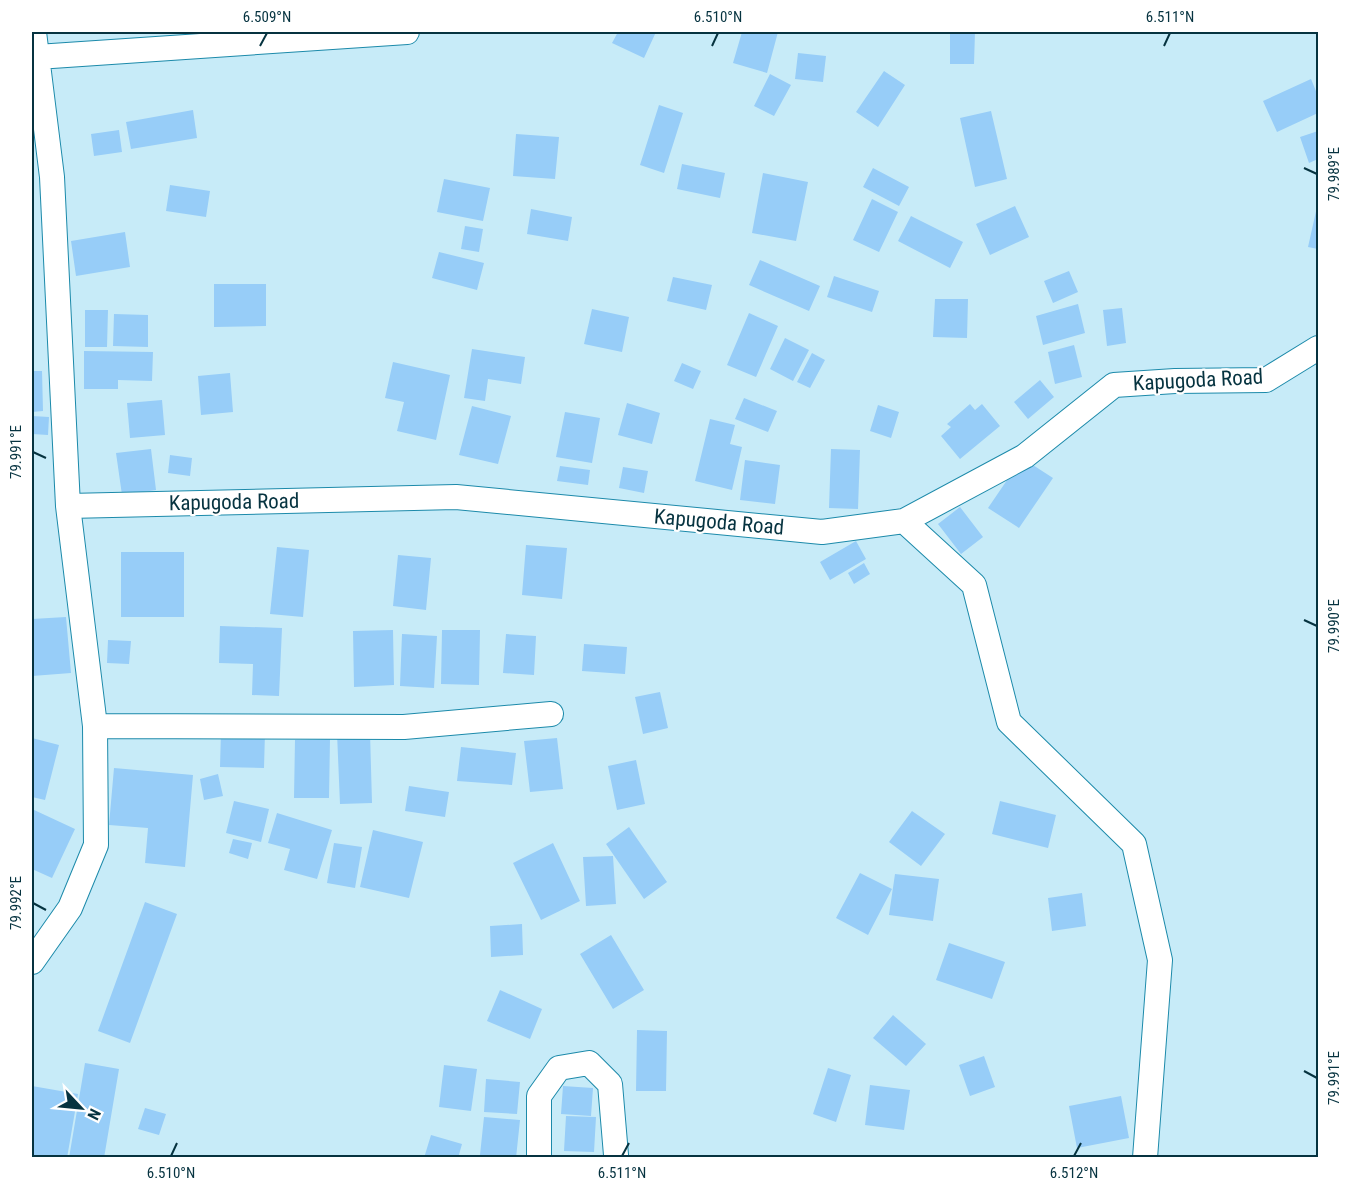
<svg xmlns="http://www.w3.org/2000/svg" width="1350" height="1189" font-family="'Roboto Condensed',sans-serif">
	<rect width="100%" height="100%" fill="#c7ebf8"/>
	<path fill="#97cdf8" d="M618,32H656L644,58L612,43Z
		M742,32H778L767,73L733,63Z
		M950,32H975L974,64H950Z
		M798,53L826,56L823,82L795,79Z
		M884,71L905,85L878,127L856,112Z
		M770,74L791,85L774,116L754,106Z
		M1311,79L1318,96V113L1277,132L1263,101Z
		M659,105L683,113L664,173L640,165Z
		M193,110L197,138L131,149L126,122Z
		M991,111L1007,179L975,187L960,118Z
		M119,130L122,152L94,156L91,134Z
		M1318,131V159L1309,163L1300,137Z
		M516,134L559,137L555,179L513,176Z
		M682,164L725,173L720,198L677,189Z
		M873,168L909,187L899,206L863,187Z
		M763,173L808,182L796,241L752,233Z
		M444,179L490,188L483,221L437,212Z
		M170,185L210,191L206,217L166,211Z
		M872,199L898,212L879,252L853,240Z
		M1015,206L1029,237L990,255L976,224Z
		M1317,207L1318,208V249L1308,247Z
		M531,209L572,217L568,241L527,234Z
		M911,216L963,242L950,268L898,241Z
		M465,226L483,229L479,252L461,249Z
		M125,232L130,267L76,276L71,241Z
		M439,252L484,263L477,290L432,278Z
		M760,260L820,286L809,311L749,285Z
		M1069,271L1078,292L1053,303L1044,281Z
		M834,276L879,291L872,312L827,297Z
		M673,277L712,285L706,310L667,301Z
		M214,284H266V326L214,327Z
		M935,299H968L967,338L933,337Z
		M1078,304L1085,333L1043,345L1036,316Z
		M1122,308L1126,343L1107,346L1103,310Z
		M592,309L629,317L622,352L584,344Z
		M85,310H108L107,347H85Z
		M749,313L778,326L756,377L727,365Z
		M114,314L148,315V347L113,346Z
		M785,338L809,350L793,381L770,369Z
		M1074,345L1082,377L1055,384L1048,352Z
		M472,349L525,357L521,384L488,379L485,401L464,398Z
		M84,351L153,352L152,381L118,380V389H84Z
		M812,353L825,360L810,388L797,382Z
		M393,362L450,375L436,440L397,431L404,402L385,398Z
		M682,363L701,371L693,389L674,381Z
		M32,371H42L43,411L32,412Z
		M230,373L233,412L201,415L198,376Z
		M1040,380L1054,397L1028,419L1014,402Z
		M744,398L777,411L768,432L735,419Z
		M162,400L165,435L130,438L127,403Z
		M627,403L660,413L652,444L618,435Z
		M970,404L975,410L982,404L1000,426L960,459L941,436L951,427L947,424Z
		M878,405L899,412L891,438L870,431Z
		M472,406L511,416L498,464L459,455Z
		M565,412L600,418L592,463L556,457Z
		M32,416L49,417L48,435L32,434Z
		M710,419L735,425L730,444L742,447L732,490L695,481Z
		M151,449L156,490L122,495L116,453Z
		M831,449L860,450L858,509L829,508Z
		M170,455L192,458L190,476L168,473Z
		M1022,458L1053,478L1019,528L988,508Z
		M745,460L780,465L775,504L740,500Z
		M560,466L590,470L588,485L557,481Z
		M623,467L648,471L644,493L619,488Z
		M960,507L983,537L961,554L938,524Z
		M856,541L866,559L830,580L820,562Z
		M526,545L567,548L562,599L522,595Z
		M277,547L309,550L303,617L270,614Z
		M121,552H184V617H121Z
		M398,555L431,558L426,610L393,606Z
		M864,563L870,574L854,584L848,573Z
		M66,617L71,673L32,676V619Z
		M220,626L282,628L279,696L252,695L253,664L219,663Z
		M393,630L394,685L354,687L353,631Z
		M442,630H480L479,685L441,684Z
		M402,634L437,636L434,688L400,686Z
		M506,634L536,636L534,675L503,673Z
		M108,640L131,641L129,664L107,663Z
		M584,644L627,647L625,674L582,671Z
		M660,692L668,728L643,734L635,697Z
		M221,731L265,732L264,768L220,767Z
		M370,732L372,803L340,804L337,733Z
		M32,738L59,745L45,800L32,797Z
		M557,738L563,789L530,792L524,741Z
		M330,739L329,798H294L295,740Z
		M461,747L516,753L512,785L457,781Z
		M636,760L645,804L617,810L608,766Z
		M114,768L193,775L185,867L145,863L148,828L109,825Z
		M218,774L223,796L204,800L200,779Z
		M409,786L449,792L445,817L405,811Z
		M234,801L269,809L261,842L226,833Z
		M1000,801L1056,815L1048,848L992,834Z
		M32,809L75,829L52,878L32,869Z
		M912,811L945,834L921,866L889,842Z
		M277,813L332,830L317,879L284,870L290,849L268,843Z
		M629,827L667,882L644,899L606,844Z
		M373,830L423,842L409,898L360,887Z
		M233,839L252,843L248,859L229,853Z
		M334,843L362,847L355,888L327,883Z
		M553,843L580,901L541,920L513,863Z
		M613,856L616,904L586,906L583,857Z
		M860,873L892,889L868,935L836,918Z
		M895,874L939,879L933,921L889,915Z
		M1082,893L1086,926L1052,931L1048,898Z
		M145,902L177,914L130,1043L98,1031Z
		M522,924L523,955L491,957L490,926Z
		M611,935L644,990L613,1009L580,954Z
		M949,943L1005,962L992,999L936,980Z
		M500,990L542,1009L530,1039L487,1021Z
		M893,1015L926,1044L906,1066L873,1038Z
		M637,1030L667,1031L666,1091H636Z
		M984,1056L995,1087L970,1096L959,1065Z
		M85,1063L119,1069L104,1158H69Z
		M444,1065L477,1069L471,1111L439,1107Z
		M828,1068L851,1075L836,1122L813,1114Z
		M486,1079L520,1082L517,1114L484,1112Z
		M870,1085L910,1090L904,1130L865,1125Z
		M32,1086L78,1094L67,1158H32Z
		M563,1086L593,1088L591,1116L561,1114Z
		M1121,1096L1129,1138L1077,1148L1069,1106Z
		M145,1108L166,1114L159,1135L138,1129Z
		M566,1116L596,1117L594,1152L564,1151Z
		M484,1117L520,1120L516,1158L480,1155Z
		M431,1135L462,1144L458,1158H424Z"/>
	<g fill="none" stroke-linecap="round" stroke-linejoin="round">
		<defs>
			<path id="minor" d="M37,57L407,32
				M68,506L456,497L822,532L904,521L1025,456L1114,385L1175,381L1266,380L1318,348
				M904,521L974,585L1009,722L1134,844L1160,960L1145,1158
				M95,726L404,727L551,714
				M32,962L70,908L96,845L95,726L68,506L52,177L34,32
				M539,1158V1096L559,1068L589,1063L610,1084L616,1155"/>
		</defs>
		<use href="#minor" stroke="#1c8aaa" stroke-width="26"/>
		<use href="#minor" stroke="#fff" stroke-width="24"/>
	</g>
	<path fill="none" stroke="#063340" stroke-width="2" d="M260,46L267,33M712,46L718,33M1164,46L1170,33M1304,168L1317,174M33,452L46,458M1304,620L1317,626M33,903L46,910M1304,1071L1317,1078M171,1156L177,1143M622,1156L629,1143M1074,1156L1081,1143"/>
	<g text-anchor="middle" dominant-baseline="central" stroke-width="4.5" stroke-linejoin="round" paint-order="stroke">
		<g font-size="21" fill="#063340" stroke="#fff">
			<text transform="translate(1198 380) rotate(-3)">Kapugoda Road</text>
			<text transform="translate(234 502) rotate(-1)">Kapugoda Road</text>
			<text transform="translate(719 522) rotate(5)">Kapugoda Road</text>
		</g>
	</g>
	<rect width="1350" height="1189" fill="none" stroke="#ffffff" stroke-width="66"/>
	<g transform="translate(81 1108) rotate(116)" stroke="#ffffff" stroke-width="4.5" paint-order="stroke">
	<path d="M0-4.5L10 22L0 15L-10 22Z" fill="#063340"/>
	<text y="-9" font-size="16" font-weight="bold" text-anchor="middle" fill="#063340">N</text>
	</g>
	<rect x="33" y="33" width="1284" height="1123" fill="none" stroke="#063340" stroke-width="2"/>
	<g font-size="15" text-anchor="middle" fill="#063340">
		<text x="267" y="22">6.509°N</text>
		<text x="718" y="22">6.510°N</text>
		<text x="1170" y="22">6.511°N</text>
		<text transform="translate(1334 174) rotate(-90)" y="5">79.989°E</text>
		<text transform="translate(16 452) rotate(-90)" y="5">79.991°E</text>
		<text transform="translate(1334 626) rotate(-90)" y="5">79.990°E</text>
		<text transform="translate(16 903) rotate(-90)" y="5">79.992°E</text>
		<text transform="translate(1334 1078) rotate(-90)" y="5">79.991°E</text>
		<text x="171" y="1178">6.510°N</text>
		<text x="622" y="1178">6.511°N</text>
		<text x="1074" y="1178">6.512°N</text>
	</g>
</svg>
